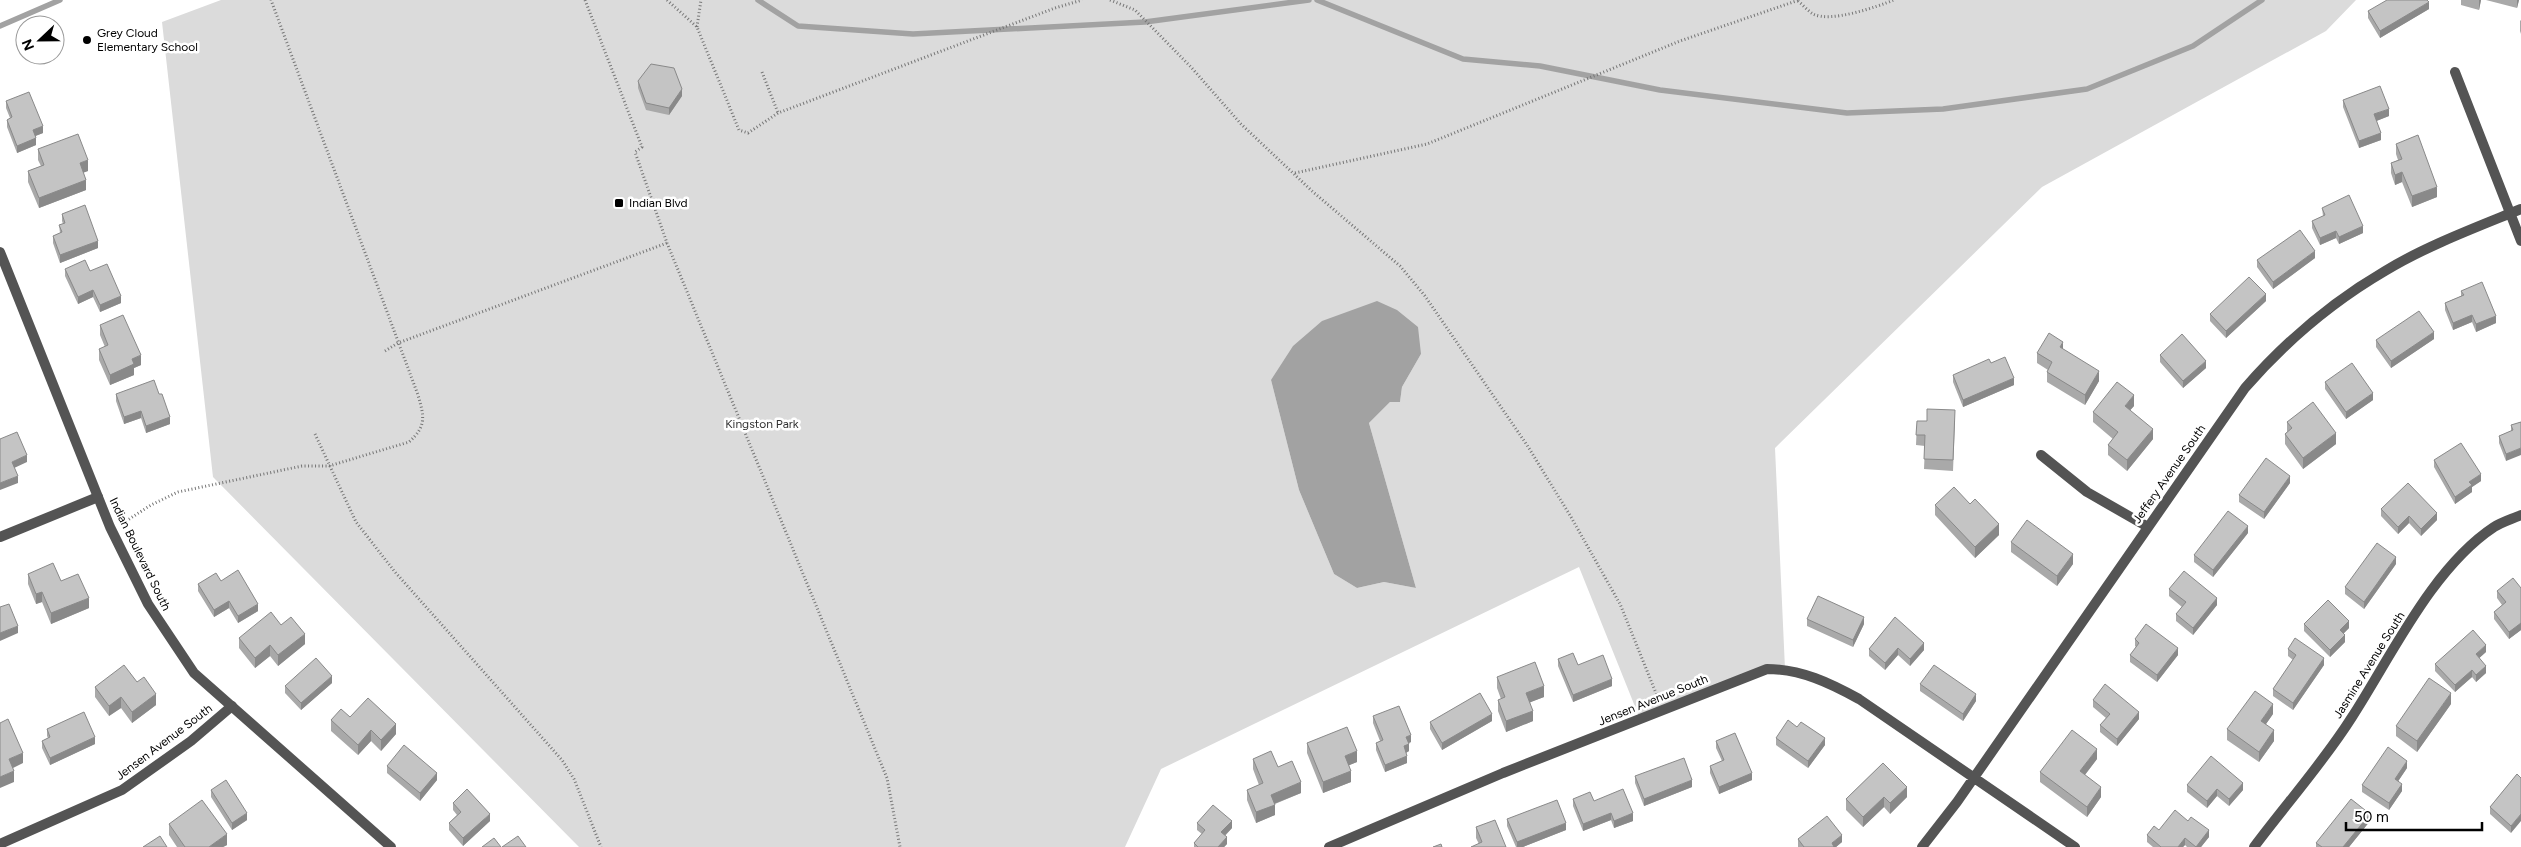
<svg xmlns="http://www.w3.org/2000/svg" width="2521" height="847" font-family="Figtree,sans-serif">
	<rect width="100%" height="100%" fill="#fff"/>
	<path fill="#dbdbdb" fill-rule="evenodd" d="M221,0H2356L2326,31L2042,187L1775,448L1785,669H1767L1640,719L1579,567L1161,769L1125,847H579L213,477L162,22ZM1421,354L1402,387L1400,402H1390L1369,423L1416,588L1384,582L1357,588L1334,574L1299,490L1271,380Z"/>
	<path fill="#a2a2a2" d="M1377,301L1397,310L1418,327L1421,354L1402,387L1400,402H1390L1369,423L1416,588L1384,582L1357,588L1334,574L1299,490L1271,380L1293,346L1322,321Z"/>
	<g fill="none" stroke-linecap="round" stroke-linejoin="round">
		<path stroke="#a2a2a2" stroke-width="5.5" d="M758,0L798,26L913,34L1145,22L1309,0
			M1317,0L1463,59L1540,66L1660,90L1847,113L1943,109L2087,89L2193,46L2262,0
			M0,26L60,0"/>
		<path stroke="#767676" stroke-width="3" stroke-dasharray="1 2.5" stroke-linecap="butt" d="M585,0L642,147L635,152L667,243L887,778L900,847
			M667,0L697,27L739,130L748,133L778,113L1055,8L1082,0
			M1110,0L1135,10L1191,67L1241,124L1312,191L1400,266L1425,296L1527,445L1571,517L1620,604L1658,698
			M1798,1C1803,5 1808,11 1813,14C1831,23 1876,7 1894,0
			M697,27L701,0
			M762,72L778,113
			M1295,173L1427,144L1680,41L1799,0
			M385,351L398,343L667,243
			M315,434L356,522L395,572L562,760L574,779L601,847
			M123,523L151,505L178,492L302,466H329L409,442C427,426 424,416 418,395L271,0"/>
		<path stroke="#545454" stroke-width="10" d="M2455,72L2521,241
			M2041,455L2087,492L2148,527
			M0,537L98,497
			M0,844L122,790L191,741L232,706
			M1329,847L1503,773L1767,669C1801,669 1830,683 1859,699L2075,847
			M1922,847L1957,802L2245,388C2285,342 2332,302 2385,271C2426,246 2477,227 2521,209
			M2254,847C2286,804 2323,763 2352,717C2391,657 2432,568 2494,527C2502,522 2512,519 2521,515"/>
		<path stroke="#545454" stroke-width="10" d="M0,252L110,527L148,604L194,673L391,847"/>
	</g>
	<path fill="#a9a9a9" d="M2461,0H2481L2479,10L2461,5Z
		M2486,0H2519L2517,8Z
		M2429,9L2380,38L2368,18V11Z
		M2521,20V34L2520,31V21Z
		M638,81L682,96L669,115L646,110L638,88Z
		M2343,100L2389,116L2376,121L2381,140L2359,148L2343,107Z
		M6,101L43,133L35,136L36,145L17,153L7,127V120L10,118L6,108Z
		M2396,144L2437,197L2412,207L2402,182L2395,185L2391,173V163L2398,160L2396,154Z
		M38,149L88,171L83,172L86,190L39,208L28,182V171L41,166L38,160Z
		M2322,208L2363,233L2339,244L2336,238L2320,245L2312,228V221L2323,216Z
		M62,214L98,248L60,263L53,243V236L60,233L59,225L63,224L62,221Z
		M2315,258L2273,289L2257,267V260Z
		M65,269L90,271L121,303L100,312L93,297L78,304L65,276Z
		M2461,291L2496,323L2476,332L2472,322L2453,330L2445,310V303L2461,296Z
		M2266,301L2226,338L2210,321V314Z
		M100,325L141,365L134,368V375L110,385L99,360V349L105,347L100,335Z
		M2434,339L2391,368L2376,347V340Z
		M2063,349L2099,381L2085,405L2047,382V372L2048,370L2037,363V353Z
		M2160,355L2206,368L2183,388L2160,362Z
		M1953,375L2014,385L1963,407L1953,382Z
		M2325,382L2373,400L2346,419L2325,389Z
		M116,394H159L170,424L146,433L141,418L124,424L116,401Z
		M2134,406L2130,410L2153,439L2127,471L2108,455V445L2113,439L2093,422V412Z
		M1917,421H1955L1953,471L1924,469L1925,446L1916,445Z
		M2287,422L2336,444L2303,469L2285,444V434L2287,432Z
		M2521,422L2506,461L2499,443V436L2511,431V425Z
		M2434,460L2481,481L2472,487V492L2455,504L2434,467Z
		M2290,483L2264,519L2239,502V495Z
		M1935,505L1999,535L1975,558L1935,515Z
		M2381,509L2437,520L2421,536L2409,523L2398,534L2381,516Z
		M2248,533L2213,577L2194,562V555Z
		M2011,542L2073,564L2057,586L2011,552Z
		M2396,564L2364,609L2345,594V587Z
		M28,574L61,581L89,608L51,624L42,602L36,604L28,584Z
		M221,581L258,611L238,623L229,608L214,617L198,591V584Z
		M2521,588V630L2509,639L2494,619V612L2502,605L2497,598V591Z
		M2169,589L2217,605L2193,635L2176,621V614L2182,607L2169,596Z
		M1895,617L1924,650L1910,666L1898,655L1885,670L1869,656V649Z
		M1807,619L1864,624L1853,647L1807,626Z
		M2304,624L2349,628L2344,633L2345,642L2330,657L2304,631Z
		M281,625L305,644L278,666L270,656L255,668L239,648V638Z
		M2135,639L2178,655L2157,682L2130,662V655L2136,647L2135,646Z
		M2288,649L2324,665L2293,710L2273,696V689L2293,660L2288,656Z
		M2486,652L2479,658L2486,673L2476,682L2472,677L2455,692L2435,671V664Z
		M1558,659L1578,665L1612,686L1573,702L1558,666Z
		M1497,677L1544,697L1530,702L1533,721L1506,732L1498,711V700L1501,699L1497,688Z
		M137,682L156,705L132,723L121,708L109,716L95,697V687Z
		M332,683L301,710L285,693V686Z
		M1920,684L1976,701L1963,721L1920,691Z
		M2093,700L2139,719L2117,746L2100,732V725L2106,718L2093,707Z
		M2451,704L2417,752L2396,736V726Z
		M2273,714L2266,724L2274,741L2259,762L2227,740V729Z
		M1373,716L1411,742L1409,743V751L1406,753L1407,763L1385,772L1376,750V743L1380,741L1373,723Z
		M350,717L396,734L381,751L371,741L358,755L331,731V720Z
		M1492,721L1442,750L1430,729V722Z
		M47,729L95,744L50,765L42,748V741L48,738L47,736Z
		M1776,738L1825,745L1808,768L1776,745Z
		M1716,741L1752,780L1719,794L1710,773V766L1722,761L1716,748Z
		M1307,743L1357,762L1349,765L1351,782L1323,793L1307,753Z
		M1253,759L1278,767L1301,793L1275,804V815L1256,823L1247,800V790L1259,785L1253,769Z
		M2097,759L2085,775L2101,797L2087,817L2040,782V772Z
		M1883,763L1907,797L1890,814L1884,807L1863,827L1846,810V799Z
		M387,766L437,780L420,801L387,773Z
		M2407,768L2398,781L2402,791L2389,810L2362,792V785Z
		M2517,774L2511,833L2490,814V807Z
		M1635,776L1692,787L1644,806L1635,783Z
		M2187,785L2243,790L2229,806L2217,796L2207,808L2187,792Z
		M211,790L247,820L232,830L211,797Z
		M1573,799L1594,801L1633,821L1614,828L1611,820L1583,831L1573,806Z
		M453,803L490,821L463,846L449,830V823L457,815L453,810Z
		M1507,819L1566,830L1523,847H1516L1507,826Z
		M2370,821L2349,847H2316V843Z
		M1197,823L1232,828L1225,836L1227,844L1224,847H1194V843L1202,834L1197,830Z
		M169,824L227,845L223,847H177L169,835Z
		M1476,827L1506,847L1479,844L1476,838Z
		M2159,830L2209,837L2201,847H2187L2185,845L2183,847H2153L2147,842V835Z
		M1798,839L1842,842L1836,847H1798Z"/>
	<path fill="#898989" d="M2479,0H2481L2479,10Z
		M2517,0H2519L2517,8Z
		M2429,2V9L2380,38V31Z
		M682,89V96L669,115V108Z
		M2389,109V116L2374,122V114Z
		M43,126V133L33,137V130Z
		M2381,133V140L2359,148V141Z
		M36,138V145L17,153V146Z
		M88,160V171L80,174V163Z
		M2402,172V182L2395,185V175Z
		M86,180V190L39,208V198Z
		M2437,187V197L2412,207V196Z
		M2363,226V233L2339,244V237Z
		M2336,231V238L2320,245V238Z
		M98,241V248L60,263V255Z
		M2315,251V258L2273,289V282Z
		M93,290V297L78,304V297Z
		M2266,294V301L2226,338V331Z
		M121,296V303L100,312V305Z
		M2472,315V322L2453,330V323Z
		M2496,316V323L2476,332V324Z
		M2434,332V339L2391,368V361Z
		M2063,342V352L2060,347Z
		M141,355V365L134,368V375L110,385V375L132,359Z
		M2206,361V368L2183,388V381Z
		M2099,371V381L2085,405V395Z
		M2014,378V385L1963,407V400Z
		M2373,393V400L2346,419V412Z
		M2134,395V406L2125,416V406Z
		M141,411V418L124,424V417Z
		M170,417V424L146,433V426Z
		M2153,429V439L2127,471V460Z
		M2336,433V444L2303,469V458Z
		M2521,448V455L2506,461V454Z
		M27,455V462L12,469V462Z
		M2481,474V481L2472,487V492L2455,504V497L2469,482Z
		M18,476V483L0,490V483Z
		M2290,476V483L2264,519V512Z
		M2437,513V520L2421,536V529Z
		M2409,516V523L2398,534V527Z
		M1999,524V535L1975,558V547Z
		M2248,526V533L2213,577V570Z
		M2073,554V564L2057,586V576Z
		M2396,557V564L2364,609V602Z
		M42,592V602L36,604V594Z
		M89,598V608L51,624V613Z
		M2217,598V605L2193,635V628Z
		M229,601V608L214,617V610Z
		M258,604V611L238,623V616Z
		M1864,617V624L1853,647V640Z
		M2349,621V628L2340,637V630Z
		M2521,623V630L2509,639V632Z
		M18,626V633L0,641V633Z
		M305,634V644L278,666V655Z
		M2345,635V642L2330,657V650Z
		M1924,643V650L1910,666V659Z
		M270,645V656L255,668V658Z
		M2486,645V652L2476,661V654Z
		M1898,648V655L1885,670V663Z
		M2178,648V655L2157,682V675Z
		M2324,658V665L2293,710V703Z
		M2486,666V673L2476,682V675Z
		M2472,670V677L2455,692V685Z
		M332,676V683L301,710V703Z
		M1612,679V686L1573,702V695Z
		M1544,686V697L1526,704V693Z
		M2451,693V704L2417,752V741Z
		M156,694V705L132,723V712Z
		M1976,694V701L1963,721V714Z
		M121,697V708L109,716V706Z
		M2273,704V714L2261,731V721Z
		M1533,711V721L1506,732V721Z
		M2139,712V719L2117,746V739Z
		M1492,714V721L1442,750V743Z
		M396,724V734L381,751V740Z
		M371,730V741L358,755V745Z
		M2274,730V741L2259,762V752Z
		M1411,735V742L1406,744V737Z
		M95,737V744L50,765V758Z
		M1825,738V745L1808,768V761Z
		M1409,744V751L1404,754V746Z
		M2097,749V759L2080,781V771Z
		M1357,751V762L1345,767V756Z
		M23,753V763L9,770V759Z
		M1407,756V763L1385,772V765Z
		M2407,761V768L2395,786V779Z
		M14,771V782L0,788V777Z
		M1351,771V782L1323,793V782Z
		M437,773V780L420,801V793Z
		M1752,773V780L1719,794V787Z
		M1692,780V787L1644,806V799Z
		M1301,782V793L1271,805V795Z
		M2243,783V790L2229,806V799Z
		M2402,784V791L2389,810V803Z
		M1907,787V797L1890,814V803Z
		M2101,787V797L2087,817V807Z
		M2217,789V796L2207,808V801Z
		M1884,797V807L1863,827V817Z
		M1275,805V815L1256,823V812Z
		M247,813V820L232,830V823Z
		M1611,813V820L1583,831V824Z
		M1633,813V821L1614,828V821Z
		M490,814V821L463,846V838Z
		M2370,814V821L2349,847H2343Z
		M2521,814V821L2511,833V826Z
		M1232,821V828L1221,839V832Z
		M1566,823V830L1523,847H1517V842Z
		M2209,830V837L2201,847H2196Z
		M227,834V845L223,847H209Z
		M1842,835V842L1836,847H1832V843Z
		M1227,837V844L1224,847H1218Z
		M2185,838V845L2183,847H2178Z"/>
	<path fill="#c4c4c4" stroke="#898989" d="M2387,0H2427L2429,2L2380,31L2368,11Z
		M651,64L674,68L682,89L669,108L646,103L638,81Z
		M2380,86L2389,109L2374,114L2381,133L2359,141L2343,100Z
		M29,92L43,126L33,130L36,138L17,146L7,120L12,117L6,101Z
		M78,134L88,160L80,163L86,180L39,198L28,171L44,165L38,149Z
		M2418,135L2437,187L2412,196L2402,172L2395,175L2391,163L2402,159L2396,144Z
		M2349,195L2363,226L2339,237L2336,231L2320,238L2312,221L2325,215L2322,208Z
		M85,205L98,241L60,255L53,236L62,232L59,225L65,223L62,214Z
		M2300,230L2315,251L2273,282L2257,260Z
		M85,260L90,271L107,264L121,296L100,305L93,290L78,297L65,269Z
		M2249,277L2266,294L2226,331L2210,314Z
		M2482,282L2496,316L2476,324L2472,315L2453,323L2445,303L2464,295L2461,291Z
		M2419,311L2434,332L2391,361L2376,340Z
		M123,315L141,355L132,359L134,364L110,375L99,349L108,345L100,325Z
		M2049,333L2063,342L2060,347L2099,371L2085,395L2047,372L2052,362L2037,353Z
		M2182,334L2206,361L2183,381L2160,355Z
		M2005,357L2014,378L1963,400L1953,375L1989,359L1991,363Z
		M2352,363L2373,393L2346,412L2325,382Z
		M154,380L159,394H162L170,417L146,426L141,411L124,417L116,394Z
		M2117,382L2134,395L2125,406L2153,429L2127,460L2108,445L2118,432L2093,412Z
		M2313,402L2336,433L2303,458L2285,434L2292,428L2287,422Z
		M1927,409L1955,410L1953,460L1924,459L1925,435H1916L1917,421H1927Z
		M2521,422V448L2506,454L2499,436L2513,430L2511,425Z
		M17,432L27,455L12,462L18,476L0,483V439Z
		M2461,443L2481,474L2469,482L2472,485L2455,497L2434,460Z
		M2266,458L2290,476L2264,512L2239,495Z
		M2408,483L2437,513L2421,529L2409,516L2398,527L2381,509Z
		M1954,487L1970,504L1975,499L1999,524L1975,547L1935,505Z
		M2228,511L2248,526L2213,570L2194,555Z
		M2027,520L2073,554L2057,576L2011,542Z
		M2377,543L2396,557L2364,602L2345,587Z
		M53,563L61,581L78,574L89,598L51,613L42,592L36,594L28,574Z
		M238,570L258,604L238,616L229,601L214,610L198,584L216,573L221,581Z
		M2184,571L2217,598L2193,628L2176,614L2186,602L2169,589Z
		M2513,578L2521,588V623L2509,632L2494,612L2506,602L2497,591Z
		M1818,596L1864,617L1853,640L1807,619Z
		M2328,600L2349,621L2340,630L2345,635L2330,650L2304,624Z
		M9,604L18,626L0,633V607Z
		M271,612L281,625L291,617L305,634L278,655L270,645L255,658L239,638Z
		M1895,617L1924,643L1910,659L1898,648L1885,663L1869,649Z
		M2146,624L2178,648L2157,675L2130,655L2139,643L2135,639Z
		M2473,630L2486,645L2476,654L2486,666L2476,675L2472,670L2455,685L2435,664Z
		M2295,638L2324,658L2293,703L2273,689L2296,655L2288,649Z
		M1573,653L1578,665L1603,655L1612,679L1573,695L1558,659Z
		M316,658L332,676L301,703L285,686Z
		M1535,662L1544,686L1526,693L1533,711L1506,721L1498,700L1505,697L1497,677Z
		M124,665L137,682L144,677L156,694L132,712L121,697L109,706L95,687Z
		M1934,665L1976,694L1963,714L1920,684Z
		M2429,678L2451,693L2417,741L2396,726Z
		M2105,684L2139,712L2117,739L2100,725L2110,714L2093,700Z
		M2255,691L2273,704L2261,721L2274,730L2259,752L2227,729Z
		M1480,693L1492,714L1442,743L1430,722Z
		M368,698L396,724L381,740L371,730L358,745L331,720L341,709L350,717Z
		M1399,706L1411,735L1406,737L1409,744L1404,746L1407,756L1385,765L1376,743L1383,740L1373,716Z
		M84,712L95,737L50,758L42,741L50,737L47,729Z
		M8,719L23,753L9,759L14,771L0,777V723Z
		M1788,720L1797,727L1801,722L1825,738L1808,761L1776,738Z
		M1347,727L1357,751L1345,756L1351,771L1323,782L1307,743Z
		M2072,730L2097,749L2080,771L2101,787L2087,807L2040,772Z
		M1735,733L1752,773L1719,787L1710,766L1724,760L1716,741Z
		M404,745L437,773L420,793L387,766Z
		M2388,747L2407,761L2395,779L2402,784L2389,803L2362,785Z
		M1271,751L1278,767L1292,761L1301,782L1271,795L1275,805L1256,812L1247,790L1263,783L1253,759Z
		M2211,756L2243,783L2229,799L2217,789L2207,801L2187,785Z
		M1684,758L1692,780L1644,799L1635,776Z
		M1883,763L1907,787L1890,803L1884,797L1863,817L1846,799Z
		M2517,774L2521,778V814L2511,826L2490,807Z
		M226,780L247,813L232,823L211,790Z
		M467,789L490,814L463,838L449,823L461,812L453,803Z
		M1623,789L1633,813L1614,821L1611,813L1583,824L1573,799L1590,792L1594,801Z
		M2351,799L2370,814L2343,847H2322L2316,843Z
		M202,800L227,834L209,847H185L169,824Z
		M1557,800L1566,823L1517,842L1507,819Z
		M1213,805L1232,821L1221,832L1227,837L1218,847H1198L1194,843L1205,830L1197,823Z
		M2175,810L2188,821L2191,817L2209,830L2196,847L2185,838L2178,847H2161L2147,835L2154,826L2159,830Z
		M1827,816L1842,835L1832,843L1834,847H1804L1798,839Z
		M1495,820L1506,847H1471L1482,842L1476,827Z
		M160,836L167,847H143Z
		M518,836L526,847H502Z
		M494,838L501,847H482Z
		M1441,844L1442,847H1433Z"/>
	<g fill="#000" stroke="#fff" stroke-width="2">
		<circle cx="87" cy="40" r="5"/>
		<rect x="614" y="198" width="10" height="10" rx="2.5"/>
	</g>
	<g text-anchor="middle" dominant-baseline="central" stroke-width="5" stroke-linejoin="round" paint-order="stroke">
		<g font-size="12" fill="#000" stroke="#fff" text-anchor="start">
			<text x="97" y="33">Grey Cloud<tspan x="97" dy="14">Elementary School</tspan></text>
			<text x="629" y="203">Indian Blvd</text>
		</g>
		<g font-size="12" fill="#323232" stroke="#fff">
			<text x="762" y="424">Kingston Park</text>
		</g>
		<g font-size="12" fill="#000" stroke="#fff">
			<text transform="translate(2169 474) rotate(-55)">Jeffery Avenue South</text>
			<text transform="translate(140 554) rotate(64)">Indian Boulevard South</text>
			<text transform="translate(2369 665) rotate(-58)">Jasmine Avenue South</text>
			<text transform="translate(1653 700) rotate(-22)">Jensen Avenue South</text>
			<text transform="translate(164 742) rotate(-37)">Jensen Avenue South</text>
		</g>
	</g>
	<g transform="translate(40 40) rotate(248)"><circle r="24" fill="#ffffff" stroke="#999999"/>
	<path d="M0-4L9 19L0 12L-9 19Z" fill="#000000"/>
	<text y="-8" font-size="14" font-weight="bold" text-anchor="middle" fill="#000000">N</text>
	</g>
	<path d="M2346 822v8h136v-8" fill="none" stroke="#000000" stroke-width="2.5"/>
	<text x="2354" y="822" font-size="15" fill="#000000" stroke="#ffffff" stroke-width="4" paint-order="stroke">50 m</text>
</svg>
